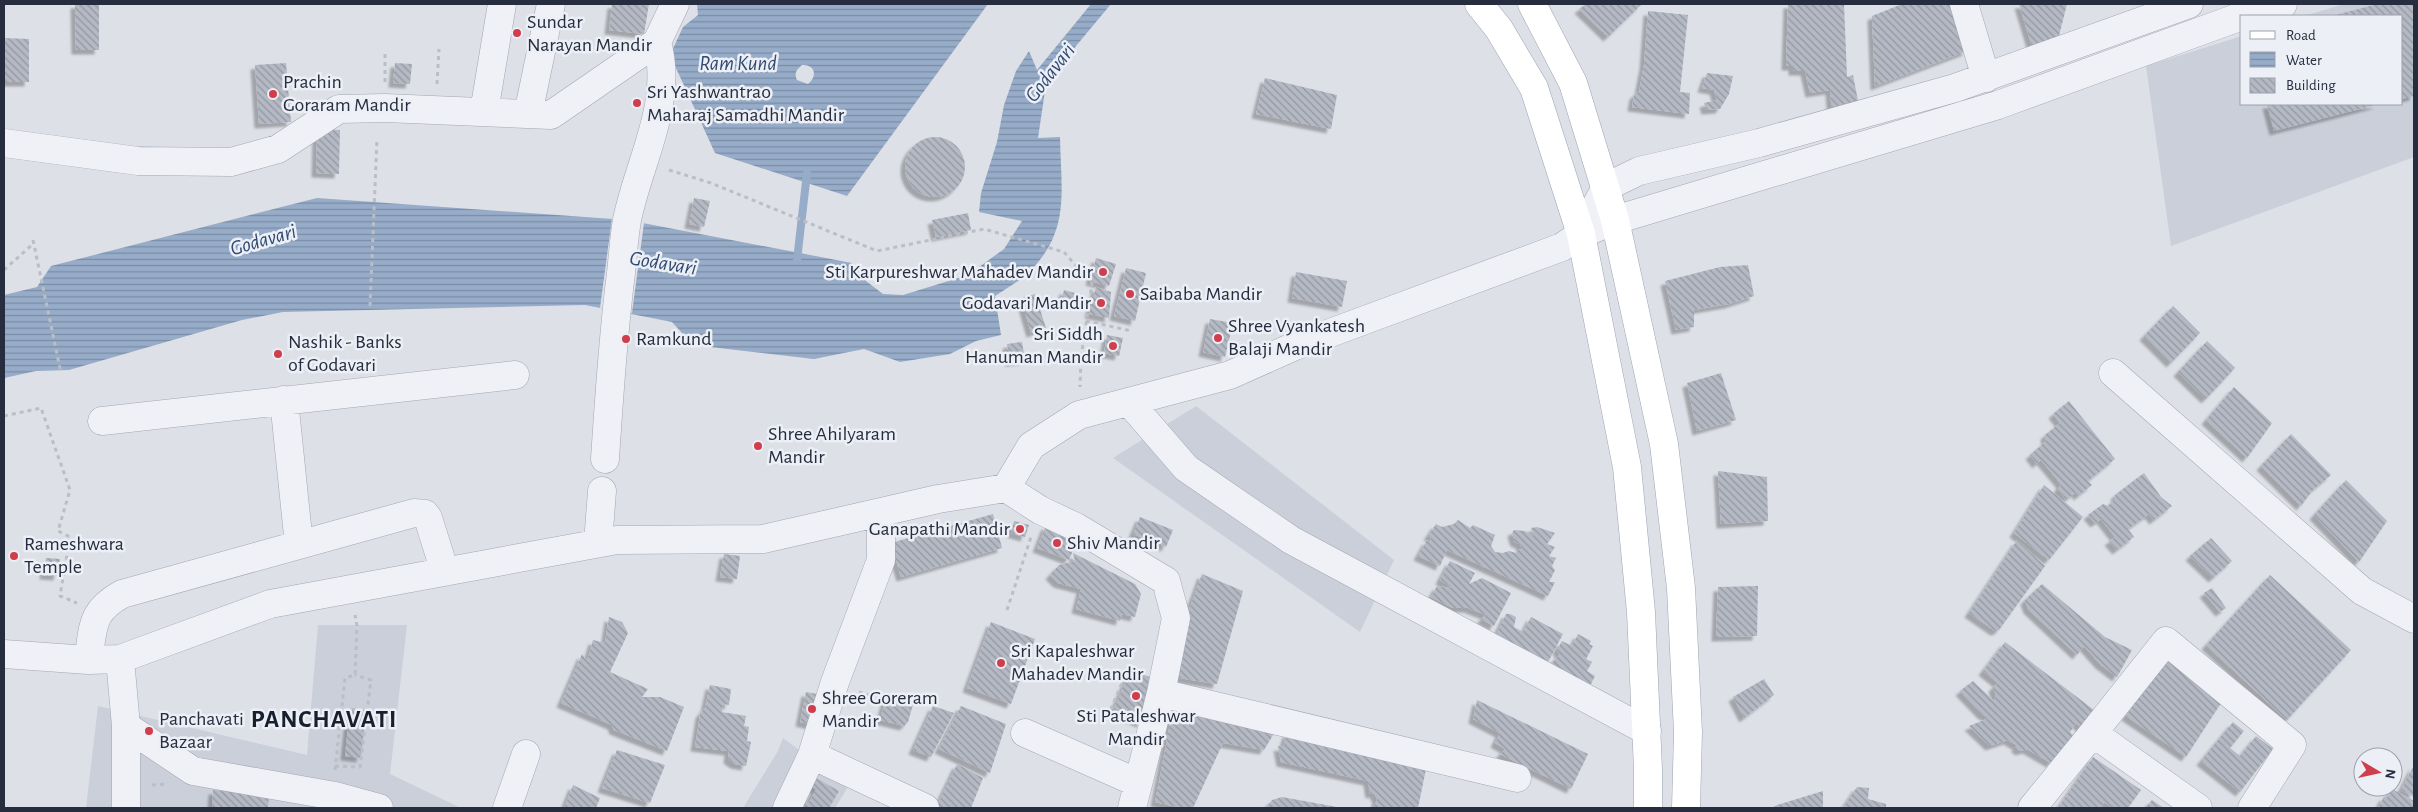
<svg xmlns="http://www.w3.org/2000/svg" width="2418" height="812" font-family="'Alegreya Sans',sans-serif">
	<defs>
		<pattern id="water-rules" width="6" height="5" patternUnits="userSpaceOnUse" patternTransform="scale(1.25)"><rect width="6" height="5" fill="#97acc8"/><path d="M0 2.5h6" fill="none" stroke="#7b8ca4"/></pattern>
		<pattern id="building-back-hatch" width="6" height="6" patternUnits="userSpaceOnUse" patternTransform="scale(1.25)"><rect width="6" height="6" fill="#b4b9c4"/><path d="M-1 5l2 2M0 0l6 6M5-1l2 2" fill="none" stroke="#9297a1"/></pattern>
		<filter id="shadow"><feDropShadow dx="-4.5" dy="4.5" stdDeviation="1" flood-color="#0004"/></filter>
	</defs>
	<rect width="100%" height="100%" fill="#dde0e7"/>
	<path fill="#cbcfd9" d="M2344,4H2414V157L2171,246L2146,66L2242,36V104H2402V16H2304Z
		M1196,406L1394,560L1360,632L1113,458Z
		M318,625H407L390,774L461,808H86L98,706L307,755Z
		M783,738L848,787L835,808H743L778,751Z"/>
	<path fill="url(#water-rules)" fill-rule="evenodd" d="M697,4H988L847,196L715,153L670,55L683,27L698,15ZM802,65C815,64 818,76 808,84L797,80C794,73 796,70 802,65Z
		M1091,4H1111L1076,46L1045,91L1038,138L1060,137C1061,192 1071,232 1027,274C1018,282 1006,289 995,296L1001,335L976,341L950,354L900,362L864,349L814,359L693,345L672,322L585,305L283,312L242,320L69,370L36,371L4,378V295L37,287L51,266L317,198L627,220L852,263L866,281L883,294L903,295L968,275L1004,249L1022,221L979,212L981,193L997,142L1004,105L1016,71L1029,51L1037,70Z"/>
	<path fill="#dde0e7" d="M612,218L644,223L632,313L600,308Z"/>
	<g fill="none" stroke-linecap="round" stroke-linejoin="round">
		<path stroke="#97acc8" stroke-width="8" d="M797,260L807,173"/>
	</g>
	<path fill="url(#building-back-hatch)" filter="url(#shadow)" d="M75,4H99V50H76Z
		M612,4H649L644,34L609,30Z
		M1586,4H1640L1641,5L1608,37L1579,9Z
		M1788,4H1844L1847,77L1853,75L1860,111L1832,114L1830,90L1810,93L1805,71H1793V66H1786Z
		M1902,4H1949L1967,51L1875,86L1872,16Z
		M2019,4H2067L2058,40L2033,50Z
		M2378,4H2414V96L2402,99V16H2331Z
		M1648,11L1688,15L1680,92L1690,93L1689,114L1632,107L1634,95L1639,91L1644,65Z
		M4,38L29,39V82H4Z
		M286,63L291,122L259,124L255,65Z
		M395,63L412,64L410,84L393,83Z
		M1707,73L1733,76L1729,94L1720,109L1706,110L1704,103L1717,100L1714,90L1702,88Z
		M1265,78L1337,95L1331,129L1256,114Z
		M2267,104H2379L2274,131Z
		M317,129L340,130L339,174L316,173Z
		M905 167a30 30 0 1 1 60 0a30 30 0 1 1-60 0Z
		M694,198L710,201L704,227L689,224Z
		M968,213L971,230L936,237L932,220Z
		M1096,258L1116,264L1109,286L1090,281Z
		M1748,265L1754,296L1729,304L1694,310V327L1676,330L1665,281L1720,267Z
		M1126,268L1146,273L1135,321L1114,316Z
		M1296,272L1347,281L1342,307L1292,298Z
		M1096,287L1111,292L1109,318L1089,314Z
		M1064,290L1075,293L1073,304L1061,301Z
		M1035,294L1046,328L1031,333L1021,298Z
		M2173,306L2200,333L2171,363L2144,336Z
		M1210,319L1233,323L1225,357L1203,352Z
		M1107,335L1123,338L1119,356L1104,353Z
		M2207,341L2235,368L2206,399L2178,372Z
		M1022,342L1025,360L1010,362L1007,344Z
		M1721,373L1736,420L1697,431L1687,383Z
		M2234,387L2272,423L2247,458L2206,420Z
		M2069,401L2115,459L2088,481L2092,485L2078,496L2076,492L2066,500L2058,489L2061,484L2041,460L2037,464L2030,455L2046,441L2045,435L2060,423L2053,414Z
		M2291,434L2331,475L2312,491L2301,506L2261,466Z
		M1718,471L1767,477L1768,521L1721,524Z
		M2144,473L2161,497L2172,506L2154,520L2149,514L2128,529L2134,537L2117,550L2109,541L2115,537L2101,519L2095,523L2088,515L2103,504L2108,506L2116,498L2115,495Z
		M2346,480L2387,521L2359,562L2314,515Z
		M2044,485L2083,517L2049,560L2014,533Z
		M993,514L1002,548L901,577L891,543Z
		M1140,517L1173,530L1166,547L1133,534Z
		M1458,520L1470,528L1473,525L1495,535L1491,546L1495,552L1503,553L1509,551L1516,553L1518,549L1522,550L1520,544L1515,542L1512,533L1514,530L1525,531L1533,536L1531,528L1537,527L1555,533L1547,544L1555,547L1549,556L1556,558L1552,566L1555,570L1549,582H1555L1548,596L1447,550L1440,566L1418,556L1427,540L1430,542L1431,537L1428,536L1436,524L1442,527L1454,524Z
		M1014,521L1029,525L1025,537L1011,533Z
		M1046,525L1078,538L1069,560L1037,548Z
		M2211,538L2232,561L2213,578L2190,556Z
		M2017,540L2045,566L1999,630L1995,631L1969,613Z
		M1073,553L1135,584L1141,594L1135,617L1122,614L1120,621L1076,609L1081,589L1058,583L1050,575L1059,565L1075,561Z
		M724,554L740,556L737,579L720,577Z
		M46,558L60,559L58,576L44,575Z
		M1450,561L1475,573L1469,584L1482,578L1511,593L1494,626L1481,619L1486,615L1468,608H1453L1431,597L1437,586L1452,588L1440,580Z
		M1202,574L1243,591L1217,684L1179,678L1177,642Z
		M2270,575L2351,650L2287,720L2206,645Z
		M2042,584L2105,637L2132,650L2117,677L2100,664L2084,646L2077,655L2028,609L2025,600Z
		M1758,586L1757,636L1716,637L1718,587Z
		M2212,588L2226,608L2220,612L2204,593Z
		M1506,614H1510L1516,617L1514,627L1523,632L1531,617L1563,634L1547,664L1492,644Z
		M609,617L622,622L628,633L610,672L648,689L642,697H660L684,707L667,751L614,730L612,725L561,703L582,654L587,661L593,640L605,643Z
		M991,622L1035,639L1011,704L967,688Z
		M1578,634L1591,641L1589,644L1593,646L1586,659L1592,662L1587,671L1595,676L1587,692L1545,671L1560,654L1557,650L1562,641L1572,646Z
		M2005,642L2094,710L2082,728L2076,723L2070,732L2076,738L2071,748L2065,745L2051,763L2027,749L2020,751L2015,747L2018,746L2008,740L1990,746L1969,726L1989,718L1982,714L1960,691L1973,681L1994,701L1996,696L1993,687L1998,683L1983,671Z
		M2168,653L2225,697L2186,757L2126,716Z
		M1131,669L1159,681L1141,723L1113,711Z
		M1764,679L1774,695L1744,718L1733,697Z
		M710,685L731,689L729,705L723,704L722,712L746,716L744,726L749,727L747,741L751,742L746,766L735,764L728,759L729,751L695,747L700,714L705,708Z
		M806,692L823,695L817,726L800,722Z
		M887,694L914,701L908,722L904,726L880,720Z
		M1477,700L1588,754L1571,789L1500,754L1505,749L1495,743L1500,733L1473,719Z
		M1174,703L1279,725L1264,750L1223,743L1193,808H1181L1155,802Z
		M933,706L954,713L931,757L913,750Z
		M961,706L1006,724L990,773L939,749Z
		M350,708L366,710L361,758L345,756Z
		M2233,722L2244,731L2230,748L2240,756L2256,736L2273,749L2240,792L2201,761Z
		M1287,733L1339,746L1342,751L1426,769L1418,808H1374L1377,799L1374,793L1370,794L1368,781L1281,762L1278,746L1283,747Z
		M617,750L665,765L650,803L602,788Z
		M2093,757L2141,790L2128,808H2113L2104,802L2100,808H2058Z
		M957,764L983,778L971,808H936Z
		M2414,765V797L2401,790Z
		M816,778L839,791L829,808H801L806,800L809,802L816,789L812,787Z
		M573,785L600,798L596,808H564Z
		M1857,787L1869,788L1868,799L1886,804V808H1843Z
		M2392,789L2414,801V808H2378L2384,796L2387,798Z
		M213,790L269,794L268,808H212Z
		M1823,791V808H1772L1777,805Z
		M1282,797L1337,807V808H1266L1272,800Z
		M2152,800L2164,808H2145Z"/>
	<g fill="none" stroke-linecap="round" stroke-linejoin="round">
		<defs>
			<path id="minor" d="M1964,4L1986,78
				M2242,16L2283,4
				M484,112L502,4
				M528,114L551,4
				M4,143L138,161L231,162L278,149L339,109L385,108L551,115L657,42L675,4
				M1581,234L1606,187L1639,171L1759,143L1955,88L2189,4
				M2113,373L2362,591L2414,619
				M284,400L299,545
				M1129,402L1186,468L1291,540L1647,731
				M102,421L515,375
				M605,459C609,397 613,335 621,273C623,255 624,237 627,220C639,161 674,103 657,42
				M1006,488L1040,510L1076,527L1166,581L1176,618L1161,693L1132,808
				M598,543L602,491
				M4,654L88,660L120,659L270,604L617,540L763,539L938,499L1006,488L1031,446L1079,415L1230,375L1295,346L1562,247L1581,234L1615,220L1998,105L2242,16
				M120,659L126,726V808
				M88,660C94,626 90,612 122,594L414,513L425,514L428,518L445,572
				M1161,693L1517,778
				M126,726L193,771L335,796L379,808
				M1025,733L1138,783
				M2093,733L2166,641L2292,745L2252,808
				M812,755L925,808
				M507,808L526,754
				M787,808L812,755L835,682L881,560V512
				M2032,808L2093,733L2198,808"/>
			<path id="major" d="M1479,4L1499,29L1534,88L1581,234L1627,467L1641,612L1648,769V808
				M1532,4L1573,83L1615,220L1664,444L1681,588L1688,732L1686,808"/>
		</defs>
		<use href="#minor" stroke="#a2a7b1" stroke-width="29"/>
		<use href="#major" stroke="#9ca4b3" stroke-width="29"/>
		<path stroke="#bbbec6" stroke-width="3" stroke-dasharray="4 4" stroke-linecap="butt" d="M385,82V51
			M437,84L439,49
			M669,170L711,183L877,251L984,229L1064,252L1092,284L1081,357L1080,387
			M33,240L61,373
			M4,270L34,243
			M370,306L377,139
			M1086,321L1132,331
			M4,416L41,408L70,490L58,531L70,537L60,596L77,603
			M1007,610L1032,534
			M1128,669L1111,709L1129,720
			M859,692L874,697
			M335,766L360,767L371,680L355,675
			M335,770L345,678L355,675L357,626L355,615
			M152,785L166,784"/>
		<use href="#minor" stroke="#f0f1f6" stroke-width="28"/>
		<use href="#major" stroke="#fff" stroke-width="28"/>
	</g>
	<g fill="#d03e4b" stroke="#eceff5" stroke-width="2">
		<circle cx="517" cy="33" r="5"/>
		<circle cx="273" cy="94" r="5"/>
		<circle cx="637" cy="103" r="5"/>
		<circle cx="1103" cy="272" r="5"/>
		<circle cx="1130" cy="294" r="5"/>
		<circle cx="1101" cy="303" r="5"/>
		<circle cx="1218" cy="338" r="5"/>
		<circle cx="626" cy="339" r="5"/>
		<circle cx="1113" cy="346" r="5"/>
		<circle cx="278" cy="354" r="5"/>
		<circle cx="758" cy="446" r="5"/>
		<circle cx="1020" cy="529" r="5"/>
		<circle cx="1057" cy="543" r="5"/>
		<circle cx="14" cy="556" r="5"/>
		<circle cx="1001" cy="663" r="5"/>
		<circle cx="1136" cy="696" r="5"/>
		<circle cx="812" cy="709" r="5"/>
		<circle cx="149" cy="731" r="5"/>
	</g>
	<g text-anchor="middle" dominant-baseline="central" stroke-width="5" stroke-linejoin="round" paint-order="stroke">
		<g font-size="20" fill="#262d3e" stroke="#eceff5" text-anchor="start">
			<text x="527" y="22">Sundar<tspan x="527" dy="23">Narayan Mandir</tspan></text>
			<text x="283" y="82">Prachin<tspan x="283" dy="23">Goraram Mandir</tspan></text>
			<text x="647" y="92">Sri Yashwantrao<tspan x="647" dy="23">Maharaj Samadhi Mandir</tspan></text>
			<text x="1093" y="272" text-anchor="end">Sti Karpureshwar Mahadev Mandir</text>
			<text x="1140" y="294">Saibaba Mandir</text>
			<text x="1091" y="303" text-anchor="end">Godavari Mandir</text>
			<text x="1228" y="326">Shree Vyankatesh<tspan x="1228" dy="23">Balaji Mandir</tspan></text>
			<text x="1103" y="334" text-anchor="end">Sri Siddh<tspan x="1103" dy="23">Hanuman Mandir</tspan></text>
			<text x="636" y="339">Ramkund</text>
			<text x="288" y="342">Nashik - Banks<tspan x="288" dy="23">of Godavari</tspan></text>
			<text x="768" y="434">Shree Ahilyaram<tspan x="768" dy="23">Mandir</tspan></text>
			<text x="1010" y="529" text-anchor="end">Ganapathi Mandir</text>
			<text x="1067" y="543">Shiv Mandir</text>
			<text x="24" y="544">Rameshwara<tspan x="24" dy="23">Temple</tspan></text>
			<text x="1011" y="651">Sri Kapaleshwar<tspan x="1011" dy="23">Mahadev Mandir</tspan></text>
			<text x="822" y="698">Shree Goreram<tspan x="822" dy="23">Mandir</tspan></text>
			<text x="1136" y="716" text-anchor="middle">Sti Pataleshwar<tspan x="1136" dy="23">Mandir</tspan></text>
			<text x="159" y="719">Panchavati<tspan x="159" dy="23">Bazaar</tspan></text>
		</g>
		<g font-size="21" font-style="italic" fill="#304a72" stroke="#eceff5">
			<text x="738" y="63">Ram Kund</text>
			<text transform="translate(1050 73) rotate(-52)">Godavari</text>
			<text transform="translate(263 240) rotate(-16)">Godavari</text>
			<text transform="translate(663 263) rotate(9)">Godavari</text>
		</g>
		<g font-size="25" font-weight="bold" letter-spacing="1" fill="#191f2f" stroke="#eceff5">
			<text x="324" y="719">PANCHAVATI</text>
		</g>
	</g>
	<rect width="2418" height="812" fill="none" stroke="#262d3e" stroke-width="10"/>
	<rect x="2240" y="15" width="162" height="90" fill="#eceff5" stroke="#9da1ac"/>
	<rect x="2250" y="31" width="25" height="8" fill="#ffffff" stroke="#9da1ac"/>
	<text x="2286" y="40" font-size="15" fill="#262d3e">Road</text>
	<rect x="2250" y="52" width="25" height="15" fill="url(#water-rules)" stroke="#9da1ac"/>
	<text x="2286" y="65" font-size="15" fill="#262d3e">Water</text>
	<rect x="2250" y="78" width="25" height="15" fill="url(#building-back-hatch)" stroke="#9da1ac"/>
	<text x="2286" y="90" font-size="15" fill="#262d3e">Building</text>
	<g transform="translate(2378 772) rotate(99)"><circle r="24" fill="#eceff5" stroke="#9da1ac"/>
	<path d="M0-4L9 19L0 12L-9 19Z" fill="#d03e4b"/>
	<text y="-8" font-size="14" font-weight="bold" text-anchor="middle" fill="#262d3e">N</text>
	</g>
</svg>
